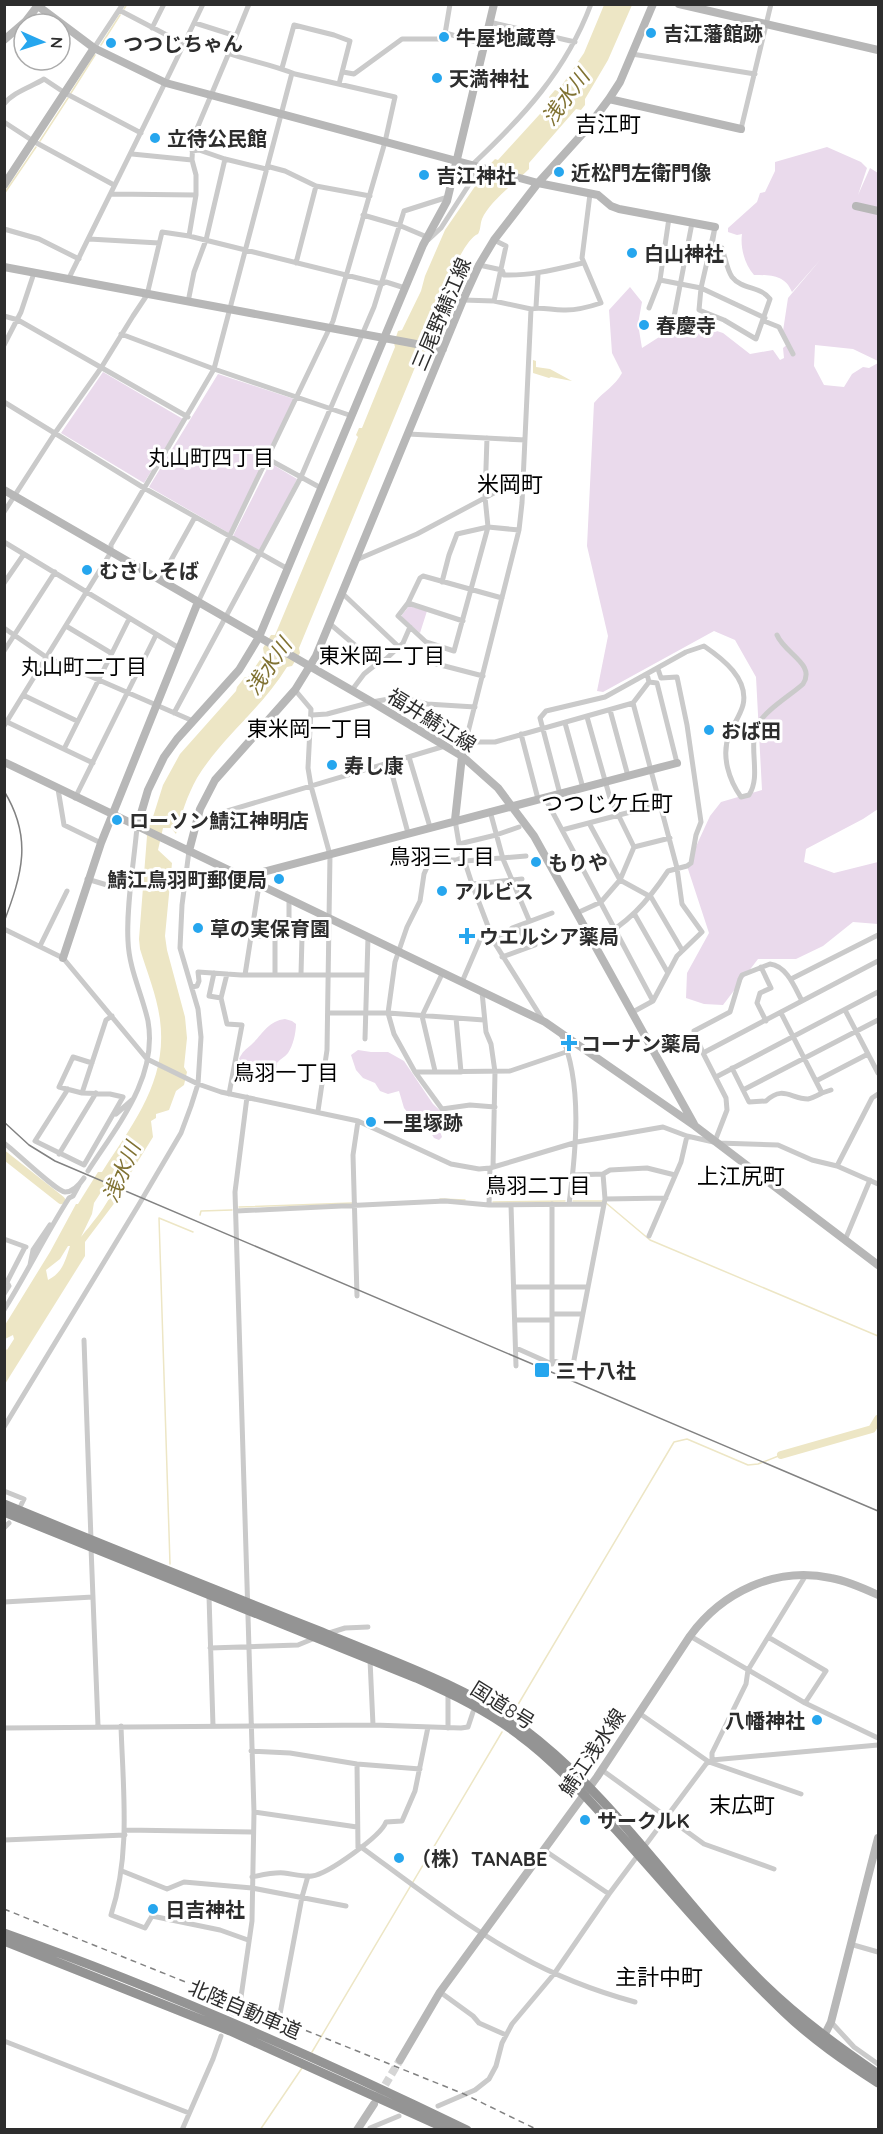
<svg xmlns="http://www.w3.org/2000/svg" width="883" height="2134" font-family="Quicksand,'Noto Sans JP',sans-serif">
	<rect width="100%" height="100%" fill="#fff"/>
	<path fill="#eadaec" d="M827,147L861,162L867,168L858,195L870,168L878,173V361L853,349L815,345L814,366L824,385L844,387L852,374L863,367L869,368L878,363V809L863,819L806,849L804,862L834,873L878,862V924L853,922L823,946L796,959H758L723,1005L704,1004L686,998L687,973L709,933L687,866L710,816L721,802L762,790L756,677L735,640L714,631L603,692L597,691L608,636L587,546L594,403C604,391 615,386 622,373L612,353L609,310L630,287L642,302L638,324L642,348L667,332L689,322L723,333L750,354L773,350L780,360L784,358L783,348L789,343L783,331L788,298L821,259L792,292C785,275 771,275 754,275C745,265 740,248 742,234L737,235L728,232V228L757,202L760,193L765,192L775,171V162Z
		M103,372L183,419L144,483L61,433Z
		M218,374L294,399L229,533L149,487Z
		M270,463L297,479L260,554L232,538Z
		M409,606L427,611L420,633L402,618V615Z
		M285,1019L292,1021L296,1024C296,1033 293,1046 288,1053C285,1057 280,1059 277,1063L275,1079L270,1080L239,1059C243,1051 245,1050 251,1045C262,1035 268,1021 285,1019Z
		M358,1050L371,1052H388L404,1061L433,1104L450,1120L453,1126L449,1130L444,1129L440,1131L442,1137L439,1140L434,1138L421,1117L416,1116L412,1118L404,1108L399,1091L388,1094L380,1091L375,1083L363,1078L356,1070L351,1055Z"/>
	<path fill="#ede6c5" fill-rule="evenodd" d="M604,5H632L608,60L585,99V105L581,110L576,109L529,163V169C516,182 489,202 482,219C480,224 481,229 478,234C460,241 436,312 428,333L429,341L423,358L418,360L299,648L300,653L292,666L287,667C262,708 222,737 197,778C187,796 181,815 176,834L171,828H163L158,850L172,863L165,936L167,950L185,1017L187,1038L184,1067L187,1072L184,1085L176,1091L169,1110L156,1114V1118L151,1121L153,1137L127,1179L119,1197L85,1242V1256L5,1384L4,1347L7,1350L14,1339L13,1335L5,1339V1325L50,1252L76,1204H78L98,1172H102C133,1123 168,1081 160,1020C157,996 147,972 140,949L139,939L147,836L145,832L147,823L152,820L163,785L180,754L236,691L237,687L245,677H248L264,654L263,648L271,635H275L358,437L356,435L359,428H362L395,347L394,343L398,331L402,330L421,291L425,276L445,230L478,182L479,176L495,159L498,160L550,103L549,97L555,90L558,91L584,53ZM114,1172H116C119,1193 94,1221 81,1237L92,1214L94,1203ZM68,1246H70C65,1262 62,1273 48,1280L46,1270L60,1259Z
		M533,360L536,361V367L550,369L572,381L551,377L549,378L533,373Z"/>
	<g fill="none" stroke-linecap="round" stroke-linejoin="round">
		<path stroke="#ede6c5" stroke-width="1.5" d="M124,9L127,4
			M101,45L120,15
			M71,93L95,55
			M40,141L68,98
			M4,194L36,147
			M440,1199L465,1200
			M573,1201H602
			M493,1202L565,1201
			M606,1203L650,1240L878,1336
			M239,1207L352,1203
			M200,1215L201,1211L232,1210
			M170,1564L159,1218L193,1232
			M513,1713L674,1442L687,1439L748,1465L758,1464L781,1455
			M312,2052L502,1732
			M260,2130L302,2068"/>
		<path stroke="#ede6c5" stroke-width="8" d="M4,1155L61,1200
			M781,1455L872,1429L878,1419"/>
		<path stroke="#d5d5d5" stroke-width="5" stroke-dasharray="5 2.5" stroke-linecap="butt" d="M228,2022L241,1997"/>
		<path stroke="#d5d5d5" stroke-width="8" stroke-dasharray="8 4" stroke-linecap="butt" d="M379,2095L400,2060"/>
		<path stroke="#cacaca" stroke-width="5" d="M119,10L184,44
			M489,22L575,42
			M152,28L164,4
			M445,34L450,4
			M236,36L249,4
			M94,48L123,4
			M632,54L755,74
			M282,68L294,25L334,35L350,41L339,84
			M343,72L354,74L402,39H439L445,34H449L483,44
			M4,104C13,92 31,87 44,79L65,93L141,133
			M4,122L33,141L114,185
			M741,129L771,4
			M192,151L199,150L225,159L266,169L270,167L285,171L316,186L370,196
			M132,154L192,160
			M111,194L196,195
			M363,215L401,226L427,237
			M715,227L712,245L722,248C725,257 727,270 732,277C742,290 761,286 770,299L756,339L724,320L699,310L701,288Z
			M4,229L39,239L79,259
			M189,236L196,195V175L192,160L193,138L236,36L195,23
			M89,239L159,243
			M428,240L441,228L472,180V165C523,117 566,71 591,4
			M494,240L506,246L494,301
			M296,263L316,186
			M479,265L502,270L504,275C531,276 557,269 583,263
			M68,280C113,188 159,97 203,4
			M660,280L701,288L765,318
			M463,300L494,301L531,309C541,306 554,311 566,310C578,310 589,307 601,303L582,258L590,194
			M188,302L194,272L206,240L225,159
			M536,307L538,274
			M649,308L660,280L669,218
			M4,316L18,320L188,417
			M764,321L779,327L793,354
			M673,322L692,223
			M121,334L214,369L352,416
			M4,345L21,312L34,273
			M4,402L144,488L288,569
			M408,434L525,440
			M487,438L485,497L488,527L454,651L426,642L398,616L408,603L420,578L423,576L502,598
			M268,459L321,488
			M4,512L55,433L101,368L133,316L147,295L162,232L189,236L382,284L386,282L405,288
			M4,542L179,648
			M356,560L417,534L524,477
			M160,580L195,517
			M442,582L449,555L457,534L488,527L519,530
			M4,583L24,554
			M342,593L399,647
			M198,602L333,321L385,142L395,97L295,74C274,65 251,61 230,54
			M408,603L463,621
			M329,623L377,664
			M66,626L111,653
			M4,628L46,657L193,721
			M439,646L433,663L483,676
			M4,651L55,572
			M649,682L657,683L677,763
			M295,690L311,709L308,768L311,786L330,855L327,1050L318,1111
			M352,690L364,674L374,666L386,659L403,643L410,627
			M23,695L77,721
			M610,710L628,776
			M174,713L301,477L374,307L404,211L448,197
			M312,715L327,714L372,702L400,697L427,704L475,707
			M587,717L610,798L634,847
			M5,721L93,763
			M565,723L583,788
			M4,726L111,552V545L214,369L292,73
			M521,734L538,799
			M467,742H495L633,703L649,682L647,674
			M64,749L129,619
			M462,756L519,530L522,503L531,309
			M409,757L430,827
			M389,763L408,833
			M58,789L64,825L101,843
			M560,794L540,718L546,711L605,697L686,652L704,646C723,659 749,679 743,705C740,716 733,725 729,735C721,756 729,780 741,797L749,795C762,775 747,747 758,725C764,711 791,695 803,684C816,664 785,654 777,635
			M75,798L156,635
			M545,798L653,1001
			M490,811L503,859L529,920
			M197,820L445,746
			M455,820L459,844L472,884L494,942L543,1020
			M589,823L620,880L651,897L682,950
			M562,830L661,804
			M459,844L496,835L519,827
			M634,847L670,838
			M464,857L456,860H430L424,874L420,901L407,927L395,962L388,1013L394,1034L415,1072L442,1109L470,1105L495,1107
			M465,861L526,856
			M87,879L107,885L131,889
			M472,884L522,879
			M577,913L601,902L620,880L634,847
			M635,915L668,973
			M4,929L63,958L147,1059L198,1084L221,1092L358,1121L451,1164L479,1169L490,1168L577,1142L663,1127L687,1136L718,1143L778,1145L812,1160L837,1166L878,1184
			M251,936L328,937
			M289,936V899
			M492,938L510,931L512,928L552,913
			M593,943C628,923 646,904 668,871L687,866L691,863L696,835L701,822L687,725L677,677L661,678L658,669
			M40,946L67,891
			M502,957L535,945L531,934L523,936L518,926
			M761,967L771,988L760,993L757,1003L766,1021
			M214,973L209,996L221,998
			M227,974L221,998L227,1024L242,1025L229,1094
			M275,974V936
			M301,974L302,937
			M245,975L259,885
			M791,979L878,935
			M462,982L480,940L494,942
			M192,987L197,986L199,981L198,972L241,975H366
			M482,992L486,1032L491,1044L495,1072L493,1167
			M845,1010L878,1073
			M328,1013H388L484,1020
			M631,1013L653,1001L677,956L702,932L682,904L677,868L633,703
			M781,1013L822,1093L831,1090
			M456,1018L461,1072
			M561,1034C583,1084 576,1151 569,1204
			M365,1039L368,937
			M703,1053L878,961
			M92,1063L73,1057L59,1087L82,1093L106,1020L112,1016
			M732,1068L749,1102L766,1101C783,1085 791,1099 808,1099C813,1098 818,1095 822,1093
			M435,1071L422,1016L443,972
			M415,1072L510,1071L569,1051
			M716,1077L878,992
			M816,1081L868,1054
			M68,1089L35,1141L84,1165L123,1097L110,1094L82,1093
			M743,1090L878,1020
			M116,1114L132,1100
			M715,1141L727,1110L726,1098L703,1053L694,1031L730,1012L740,979L742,975L770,964C787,966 795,988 802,1001
			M4,1143C16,1152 56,1191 65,1192C74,1192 80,1184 84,1178
			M59,1154L96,1093
			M837,1166L872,1098L878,1094
			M88,1171C117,1126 158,1078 148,1021C142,994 129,969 128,941C126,907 134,862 137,827
			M603,1174L605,1199L666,1198
			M573,1175L603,1174L610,1170L647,1168L675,1175
			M489,1205L490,1168
			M511,1205L516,1366
			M236,1211L445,1201L489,1205L603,1204
			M649,1236L681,1162L687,1136
			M4,1239L26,1247
			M845,1240L870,1180
			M30,1265L33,1250L50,1225
			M515,1287H587
			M4,1294L9,1286L7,1282L25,1247
			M357,1296L353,1155L358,1121
			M4,1310C27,1273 46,1234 69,1198L73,1196L79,1185
			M552,1314H582
			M516,1320H552
			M84,1340L91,1540
			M516,1348L552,1364V1204
			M552,1360L571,1367L573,1365L605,1199
			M4,1427L138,1206L181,1133L191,1106L198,1084L201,1037L198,1009L180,948L182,905L189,851
			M4,1491L24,1499L21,1505
			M4,1528L9,1523
			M91,1547L98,1726
			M209,1596L213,1726
			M4,1602L93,1597
			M326,1634L345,1628L368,1627
			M690,1636L805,1703L878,1738
			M768,1637L826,1671L805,1703
			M210,1648L298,1645L315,1638
			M370,1660L373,1725
			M448,1693V1728
			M639,1713L709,1762L801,1794
			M121,1726C123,1789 131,1854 111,1915L145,1928L152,1916L220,1930L248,1940
			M4,1728L373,1725L461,1728L468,1727L473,1712
			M251,1751L290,1753L357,1764L420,1769
			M712,1760V1753L746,1684L748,1670L806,1575
			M357,1764L358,1848
			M602,1770L704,1844L774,1869
			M254,1812L357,1827
			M125,1830L252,1832
			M4,1840L125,1835
			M361,1847C413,1885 464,1925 520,1956C556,1976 595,1991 635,2002
			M544,1850L609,1894
			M122,1871L167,1889L184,1882L252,1888L346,1906
			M252,1877C262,1875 274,1872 284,1873C293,1874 303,1877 312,1876C328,1874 381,1836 386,1822L402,1821L415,1791L428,1727
			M850,1944L878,1952
			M440,1992L473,2016L479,2023L506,2035
			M241,1997L252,1921L254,1812L235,1192L247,1097
			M280,2014L302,1897L308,1876
			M831,2022L854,2047L878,2064
			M4,2041L189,2113
			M438,2106L475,2090L489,2079L496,2066L502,2043L512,2024L554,1974L609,1894L706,1764L712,1760L878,1745
			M370,2128L399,2116
			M182,2130L213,2059L221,2036"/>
		<path stroke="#b7b7b7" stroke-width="8" d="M679,4L878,50
			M38,6L94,48L166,83L538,183L598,195L611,206L619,209L715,227
			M4,40L26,21L39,4
			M609,99L741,129
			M4,185L94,48
			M856,206L878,211
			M4,267L443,349
			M4,490L372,702L462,756L498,788L534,836L694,1124
			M4,762L545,1022L695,1126L878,1265
			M455,820L462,756
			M137,827L148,790L164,757L177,739L239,670L259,637L423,245L447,201L494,4
			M189,851L200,809L215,780L295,690L316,656L463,300L479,265L494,240L538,183L585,131L609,99L620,82L653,4
			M244,877L677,763
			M63,958L101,843L198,602
			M823,2038L831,2022L878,1838
			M400,2060L440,1992L597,1777L690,1636C722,1592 776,1566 831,1578C847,1581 863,1588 878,1595
			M357,2130L374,2104"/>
		<path stroke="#949494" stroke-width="9" d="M4,1504C110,1548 216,1590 322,1632C387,1659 467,1686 524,1729C618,1800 681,1903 765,1985C800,2019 839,2047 878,2074
			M4,1512L416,1678C452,1694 488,1711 519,1735C556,1762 586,1797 617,1831C672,1892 724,1955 784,2012C812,2039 846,2062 878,2083
			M4,1933C162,1989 316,2057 467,2130
			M4,1941L230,2031L449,2130"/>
		<path stroke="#828282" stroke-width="1.5" d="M4,791C33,838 22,874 4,922
			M4,1122L29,1145L55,1161L878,1511"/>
		<path stroke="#828282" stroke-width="1.5" stroke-dasharray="6 4.5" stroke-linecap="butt" d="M4,1909L464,2094L538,2130"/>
	</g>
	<g fill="#26a6ee" stroke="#fff" stroke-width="2">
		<circle cx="651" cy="33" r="6"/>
		<circle cx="444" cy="37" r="6"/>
		<circle cx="111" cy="43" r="6"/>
		<circle cx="437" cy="78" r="6"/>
		<circle cx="155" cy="138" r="6"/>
		<circle cx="559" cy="172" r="6"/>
		<circle cx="424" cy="175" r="6"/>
		<circle cx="632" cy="253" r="6"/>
		<circle cx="644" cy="325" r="6"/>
		<circle cx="87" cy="570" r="6"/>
		<circle cx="709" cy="730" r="6"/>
		<circle cx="332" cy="765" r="6"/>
		<circle cx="117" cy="820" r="6"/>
		<circle cx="536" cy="862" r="6"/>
		<circle cx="279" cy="879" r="6"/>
		<circle cx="442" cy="891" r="6"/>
		<circle cx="198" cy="928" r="6"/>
		<path d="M464 927h6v6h6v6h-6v6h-6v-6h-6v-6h6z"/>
		<path d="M566 1034h6v6h6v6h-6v6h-6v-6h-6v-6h6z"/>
		<circle cx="371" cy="1122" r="6"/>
		<rect x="534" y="1362" width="16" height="16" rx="3"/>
		<circle cx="817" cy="1720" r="6"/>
		<circle cx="585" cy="1820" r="6"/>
		<circle cx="399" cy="1858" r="6"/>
		<circle cx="153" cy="1909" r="6"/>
	</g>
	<g text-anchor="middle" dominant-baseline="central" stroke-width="6" stroke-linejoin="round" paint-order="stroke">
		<g font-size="20" font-weight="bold" fill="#2d2d2d" stroke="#fff" text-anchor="start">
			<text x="663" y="33">吉江藩館跡</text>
			<text x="456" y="37">牛屋地蔵尊</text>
			<text x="123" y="43">つつじちゃん</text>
			<text x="449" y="78">天満神社</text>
			<text x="167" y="138">立待公民館</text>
			<text x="571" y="172">近松門左衛門像</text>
			<text x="436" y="175">吉江神社</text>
			<text x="644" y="253">白山神社</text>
			<text x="656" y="325">春慶寺</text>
			<text x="99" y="570">むさしそば</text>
			<text x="721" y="730">おば田</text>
			<text x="344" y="765">寿し康</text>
			<text x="129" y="820">ローソン鯖江神明店</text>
			<text x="548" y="862">もりや</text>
			<text x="267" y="879" text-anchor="end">鯖江鳥羽町郵便局</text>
			<text x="454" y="891">アルビス</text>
			<text x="210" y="928">草の実保育園</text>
			<text x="479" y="936">ウエルシア薬局</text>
			<text x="581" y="1043">コーナン薬局</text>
			<text x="383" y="1122">一里塚跡</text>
			<text x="556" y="1370">三十八社</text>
			<text x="805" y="1720" text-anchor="end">八幡神社</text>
			<text x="597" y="1820">サークルK</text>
			<text x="411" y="1858">（株）TANABE</text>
			<text x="165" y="1909">日吉神社</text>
		</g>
		<g font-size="20" fill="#2d2d2d" stroke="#fff">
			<text transform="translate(441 314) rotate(-67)">三尾野鯖江線</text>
			<text transform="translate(432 720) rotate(32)">福井鯖江線</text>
			<text transform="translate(503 1705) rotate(32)">国道8号</text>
			<text transform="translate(592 1752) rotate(-56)">鯖江浅水線</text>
			<text transform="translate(245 2009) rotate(23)">北陸自動車道</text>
		</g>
		<g font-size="21" font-style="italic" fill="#807232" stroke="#fff">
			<text transform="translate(565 97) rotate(-53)">浅水川</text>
			<text transform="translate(268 666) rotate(-55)">浅水川</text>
			<text transform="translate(121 1172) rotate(-67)">浅水川</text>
		</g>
		<g font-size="21" fill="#000" stroke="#fff">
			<text x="211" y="457">丸山町四丁目</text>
			<text x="382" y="655">東米岡二丁目</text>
			<text x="84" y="666">丸山町二丁目</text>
			<text x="310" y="728">東米岡一丁目</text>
			<text x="442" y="856">鳥羽三丁目</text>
			<text x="286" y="1072">鳥羽一丁目</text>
			<text x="538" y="1185">鳥羽二丁目</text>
		</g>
		<g font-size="22" fill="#000" stroke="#fff">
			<text x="608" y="124">吉江町</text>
			<text x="510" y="484">米岡町</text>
			<text x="607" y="803">つつじケ丘町</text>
			<text x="741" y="1176">上江尻町</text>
			<text x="742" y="1805">末広町</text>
			<text x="659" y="1977">主計中町</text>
		</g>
	</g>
	<rect width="883" height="2134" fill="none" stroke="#2d2d2d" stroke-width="12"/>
	<g transform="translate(42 42) rotate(93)"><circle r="28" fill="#ffffff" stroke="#ababab" stroke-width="1.5"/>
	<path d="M0-4.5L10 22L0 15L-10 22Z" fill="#26a6ee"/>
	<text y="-9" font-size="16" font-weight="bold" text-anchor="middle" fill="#2d2d2d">N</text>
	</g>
</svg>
